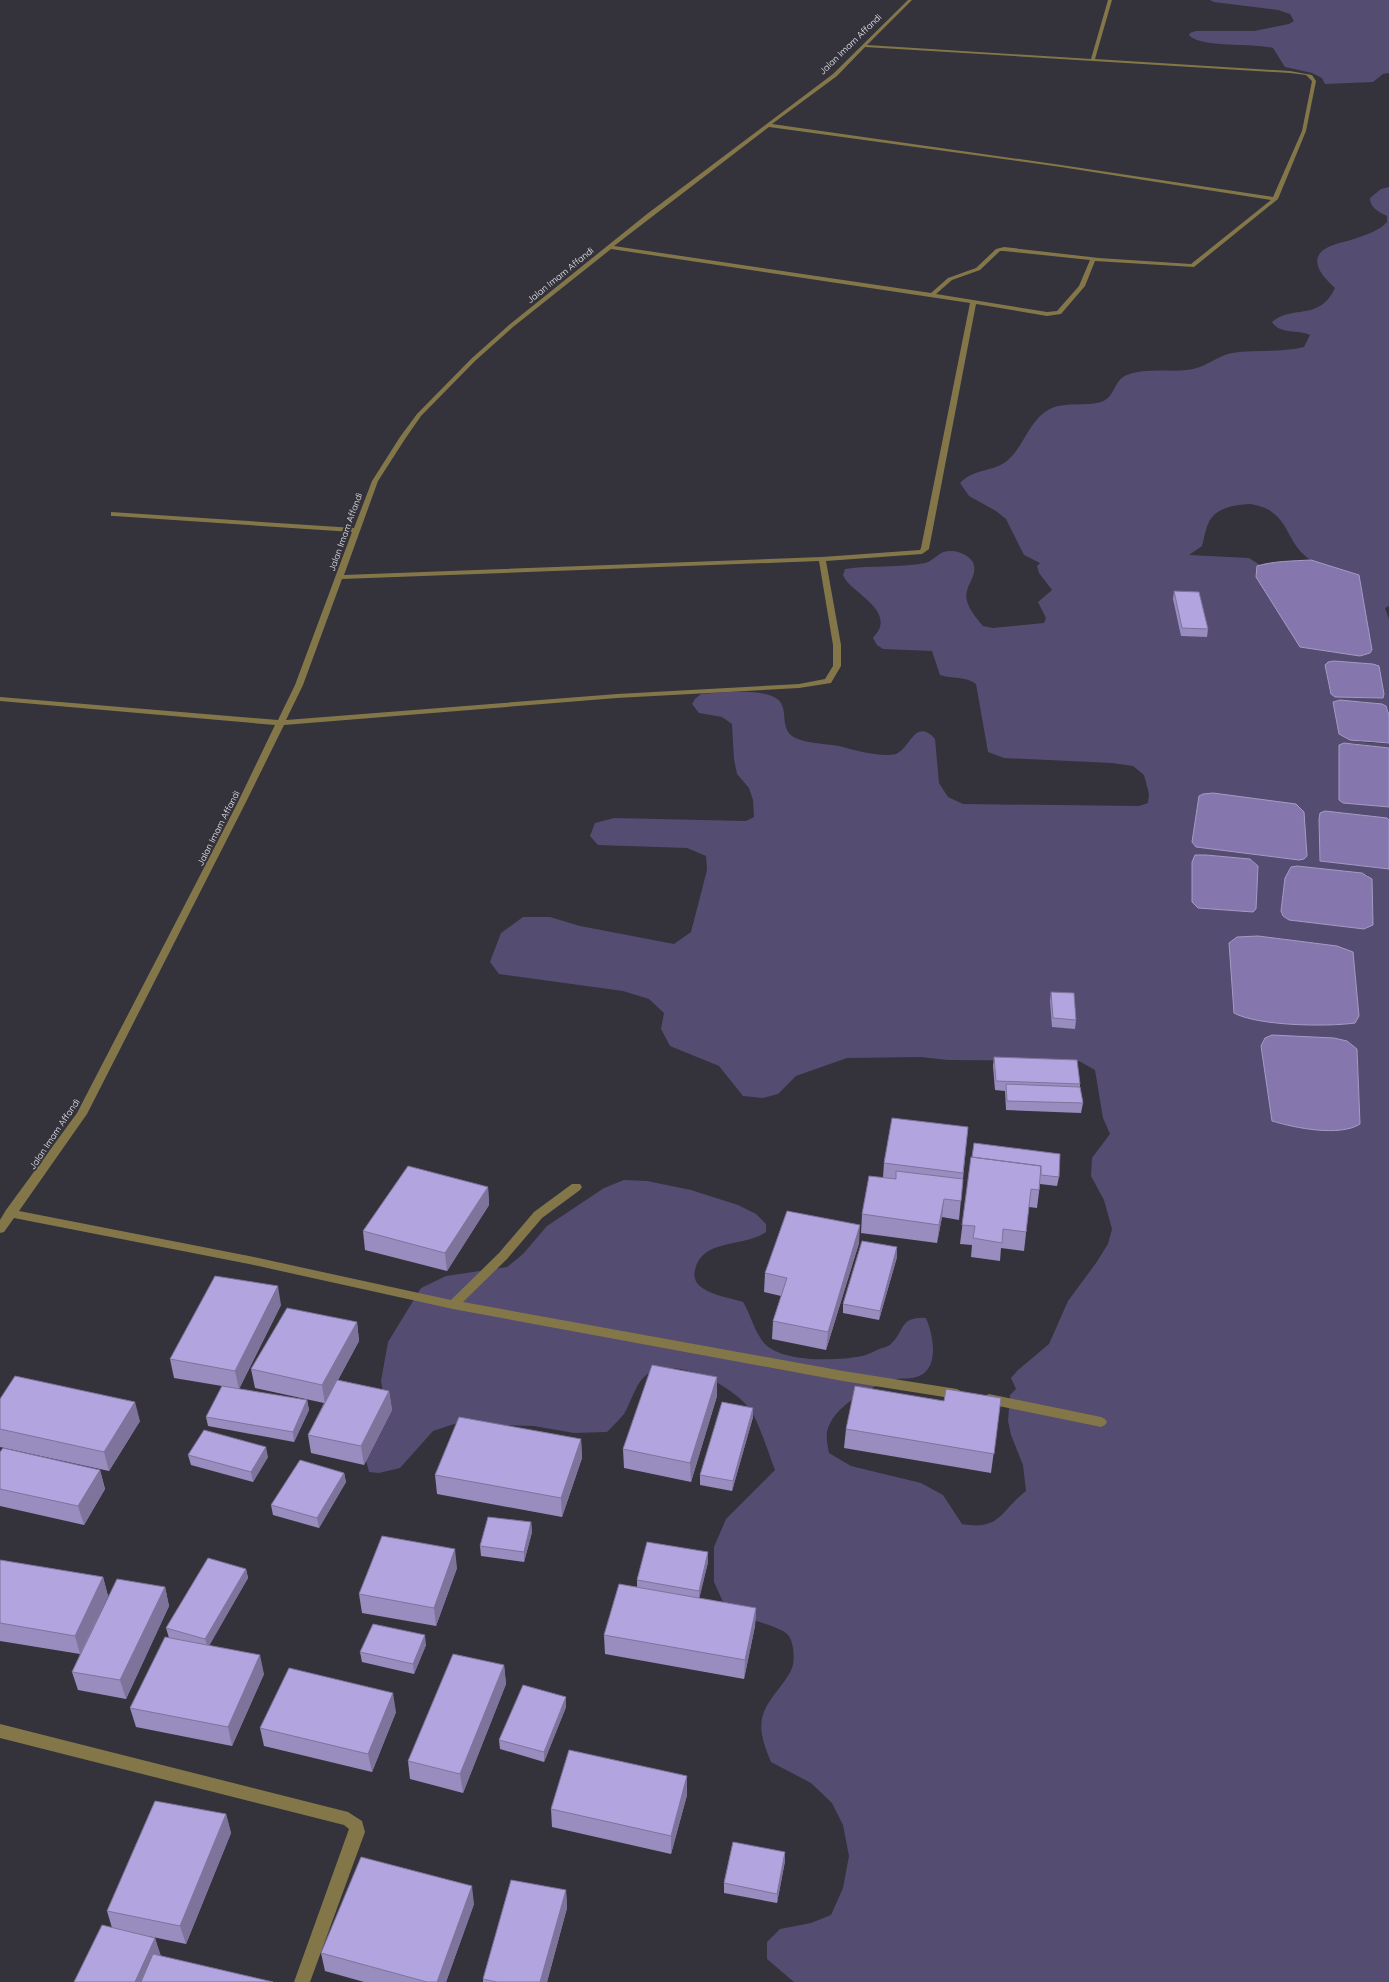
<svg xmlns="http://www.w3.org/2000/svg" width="1389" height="1982" font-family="Quicksand,sans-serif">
	<rect width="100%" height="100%" fill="#34323b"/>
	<path fill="#554c71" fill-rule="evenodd" d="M1210,0H1389V73L1383,74L1373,82L1325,84L1322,78L1312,73L1285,67L1273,48C1255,43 1199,48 1189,35L1190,33L1196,31H1254L1289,24L1294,21L1290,14L1278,10L1214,2Z
		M1389,187V606L1385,608L1389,619V715L1388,709C1378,701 1347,699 1333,702L1339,734C1349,742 1376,744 1389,743V748L1351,743L1340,745L1339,800L1343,803L1389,807V820L1387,818L1319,819L1320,861L1389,869V1982H794L767,1959V1942L780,1929L811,1923L831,1915L843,1888L849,1856L843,1825L832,1803L811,1783L771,1762C765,1748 758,1730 763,1715C768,1698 787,1682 792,1668C795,1660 794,1642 788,1635C781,1626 741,1617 728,1613L714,1582V1547L726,1519L775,1470C769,1455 758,1419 749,1408C731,1385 670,1352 644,1377C636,1384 630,1404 624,1414C619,1420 613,1426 607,1432L574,1433L534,1426L454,1424L433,1431L400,1468L379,1473L369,1472L363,1449L383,1392L381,1381L388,1342L421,1288L446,1276L507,1267L523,1254L547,1226L604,1188L624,1180L647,1181L691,1190L738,1205L756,1214L766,1224V1232C744,1248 702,1238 695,1270C689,1293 728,1297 743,1302C751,1315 754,1331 764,1343C782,1363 837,1361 862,1356C867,1355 873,1352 879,1349C882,1348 887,1347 890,1345C905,1332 899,1316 926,1318C933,1334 940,1367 919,1376C911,1380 900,1377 892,1380C869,1387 832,1407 827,1432C826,1438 828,1447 829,1453L851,1466L921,1483L943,1495L962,1524C1001,1531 1000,1511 1026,1491L1023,1465L1011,1435L1008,1421L1010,1395L1016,1389L1011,1378L1018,1370L1049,1344L1068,1301L1096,1263L1108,1244L1112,1229L1104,1200L1091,1176L1092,1158L1110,1134L1103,1118L1095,1070L1079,1061L948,1060L921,1057L847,1058L796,1076L778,1094L763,1098L743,1096L719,1066L670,1046L661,1029L664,1013L649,999L623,991L499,974L490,962L501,933L523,917H550L580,926L674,944L691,932L707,870L706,856L687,848L598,845L590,836L595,823L614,818L746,821L754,817L753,800L749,788L737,774L734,759L732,724L722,717L699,713L692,704L695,699L701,694C718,693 770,686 781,703C787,713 781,727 792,736C801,743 827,744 839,746C853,750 882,758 896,754C910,749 915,717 935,739L939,783L948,797L963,804L1139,806L1148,803L1149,794L1144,775L1133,766L1112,763L1004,758L988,752L976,684C966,676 952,679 940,675L932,651L883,649L877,645L873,638C875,635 879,631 880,627C886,605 849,591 843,575L845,569C871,565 899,568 925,563C934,561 939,551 949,551C958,550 972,556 974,565C976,576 969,582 967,591C963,603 976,618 983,626L993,628L1044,623L1046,618L1038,602L1052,590L1039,573L1037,566L1040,563L1024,555L1006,519L996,511L969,496L960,483C974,468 995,472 1008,460C1024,446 1029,421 1048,410C1063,401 1085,407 1101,402C1116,397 1113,380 1127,375C1146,368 1167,372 1187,370C1204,369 1216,356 1232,353C1256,349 1280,353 1304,347L1310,335C1298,329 1280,335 1272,322C1293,304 1319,322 1335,288C1329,282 1320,274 1318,266C1312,246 1343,243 1354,239C1365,235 1379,231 1387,222V216C1379,212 1370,208 1370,198L1381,189ZM1250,504C1292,510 1283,543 1311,560C1324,568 1344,571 1358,575L1362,601L1257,566L1260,565L1249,558L1189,555L1202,546C1204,539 1205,531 1208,524C1215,507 1235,505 1250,504ZM1334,661L1373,664L1379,666L1383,698L1335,697ZM1206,855L1250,859L1258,866L1253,912L1198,908L1192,902V862L1195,856ZM1297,866L1362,873L1368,875V928L1364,929L1289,920L1283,916L1281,911ZM1334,1038L1347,1041L1357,1049L1358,1072L1326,1130L1285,1125L1272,1121Z"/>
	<path fill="#8577ae" stroke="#a59bc3" d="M1311,560L1359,575L1372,650L1370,653L1360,656L1300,647L1256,577L1257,566C1274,561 1293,561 1311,560Z
		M1334,661L1373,664L1379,666L1384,694L1383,698L1335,697L1331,694L1325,665L1328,662Z
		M1340,700L1382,704L1386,706L1389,715V743L1350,740L1339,734L1333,702Z
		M1344,743L1389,748V807L1343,803L1339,800V745Z
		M1213,793L1296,804L1304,812L1307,856L1304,859L1299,860L1196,847L1192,842L1199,796L1203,794Z
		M1325,811L1387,818L1389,820V869L1320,861L1319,819L1320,813Z
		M1195,855H1206L1250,859L1258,866L1256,909L1253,912L1198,908L1192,902V862Z
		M1297,866L1362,873L1372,879L1373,925L1364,929L1289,920L1283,916L1281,911L1285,878L1291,867Z
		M1258,936L1337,946L1353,952L1359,1016L1355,1023C1327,1027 1258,1026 1234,1013L1229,943L1237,937Z
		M1272,1035L1334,1038L1347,1041L1357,1049L1360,1124C1340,1137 1295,1128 1272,1121L1261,1046L1265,1038Z"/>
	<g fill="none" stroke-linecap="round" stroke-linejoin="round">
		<path fill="#83774a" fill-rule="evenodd" d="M908,0H912L867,45L1091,59L1108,0H1112L1095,59L1290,71L1312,75L1316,81L1306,131L1278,199L1194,267L1095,261L1085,286L1061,314L1047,316L976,304L929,549L922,554L826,561L841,645V666L831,683L799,688L617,698L284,725L245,804L87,1114L19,1211L249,1256L451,1300L499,1253L534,1212L572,1184H580L582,1187L580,1190L542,1218L507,1259L463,1302L843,1371L957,1389L961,1391L963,1394L961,1397L957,1399L843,1381L453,1309L249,1264L14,1218L4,1232L0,1233V1220L6,1210L77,1113L237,804L275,725L0,701V697L278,720L295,685L352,532L114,516H111V512L354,528L372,481L400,437L417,414L471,359L509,325L647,214L833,74ZM865,47L1290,73L1306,75L1312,81L1302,131L1273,197L1061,165L772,124L837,76ZM769,127L1061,167L1271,200L1191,264L1099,258L1004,247L996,249L976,268L948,278L931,293L614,246ZM611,249L970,303L921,548L920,550L822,557L344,575L378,481L405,439L421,416L475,361L513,327ZM1000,251H1004L1090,260L1079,286L1057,311L1047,312L936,294L952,280L980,270ZM819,561L833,645V666L825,679L799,684L617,694L286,720L303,685L342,579Z
			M989,1394L1101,1417L1105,1419L1107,1422L1105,1425L1101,1427L989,1404L985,1402L983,1399L985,1396Z
			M0,1724L348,1812L362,1821L365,1832L310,1982H294L349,1829L344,1825L0,1738Z"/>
	</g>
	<path fill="#998dbf" d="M1174,591L1208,629L1207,637L1181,636L1173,599Z
		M1051,992L1076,1020L1075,1029L1052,1027L1050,1001Z
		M994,1057L1080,1084V1087L1083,1103L1081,1113L1006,1110L1005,1091L995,1090L993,1066Z
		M968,1127L963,1179L959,1220L942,1217L937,1243L861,1233L862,1214L883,1177L884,1163Z
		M971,1157L1059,1177L1057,1186L1040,1184L1037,1208L1029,1207L1024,1251L1001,1248L1000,1261L971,1257L972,1245L960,1244Z
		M488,1187L489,1205L447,1271L365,1250L363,1231Z
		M859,1243L826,1350L772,1339L773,1321L781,1296L764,1292L765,1273Z
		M897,1257L879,1320L843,1313V1304Z
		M281,1305L239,1389L307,1400L309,1410L294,1442L208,1426L206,1417L222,1386L174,1378L170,1359Z
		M357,1322L359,1341L338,1380L389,1391L392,1410L364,1465L311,1453L308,1435L324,1403L255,1388L251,1369Z
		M717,1396L691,1482L624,1468L623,1449Z
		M1001,1398L991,1473L844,1448L846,1429L944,1401Z
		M0,1399L140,1421L109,1471L0,1447Z
		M753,1408V1417L732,1491L700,1485V1475Z
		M581,1439L582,1458L562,1517L437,1494L435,1475Z
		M0,1452L100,1470L105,1489L84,1525L0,1506Z
		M188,1455L268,1457L253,1482L191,1465Z
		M344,1473L346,1482L319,1528L273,1515L271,1505Z
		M531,1522L532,1532L524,1562L481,1556L480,1546Z
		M0,1560L103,1577L108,1596L86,1644L165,1587L169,1606L126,1699L78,1690L72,1672L80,1654L0,1641Z
		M708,1562L699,1598L756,1608L755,1626L744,1679L605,1654L604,1635L637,1587V1580Z
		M457,1568L436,1626L362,1613L359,1594Z
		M246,1569L248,1578L209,1645L264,1674L232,1746L136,1727L130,1708L169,1638L166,1628Z
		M426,1645L414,1674L362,1662L360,1652Z
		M504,1665L506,1684L463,1793L410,1779L408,1761Z
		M566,1707L544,1762L500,1749L499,1740Z
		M396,1712L372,1772L264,1746L260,1728Z
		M687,1795L671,1854L552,1827L551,1809Z
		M226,1814L231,1833L186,1944L148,1936L155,1938L160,1955L74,1982L112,1928L107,1911Z
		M785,1861L777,1903L724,1893V1883Z
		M566,1890L567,1908L547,1982H483V1979Z
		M474,1904L446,1982H364L325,1971L321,1953Z"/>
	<path fill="#7d739b" d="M488,1187L489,1205L447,1271L445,1253Z
		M944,1199L942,1217L937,1243L939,1225Z
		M860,1225L859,1243L826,1350L828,1332Z
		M897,1247V1257L879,1320L880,1311Z
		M278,1286L281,1305L239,1389L235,1371Z
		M357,1322L359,1341L325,1404L322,1385Z
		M717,1377V1396L691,1482L690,1463Z
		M389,1391L392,1410L364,1465L361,1446Z
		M307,1400L309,1410L294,1442L293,1432Z
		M135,1402L140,1421L109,1471L104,1452Z
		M753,1408V1417L732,1491L733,1481Z
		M581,1439L582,1458L562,1517L561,1498Z
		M266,1447L268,1457L253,1482L251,1472Z
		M100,1470L105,1489L84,1525L78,1506Z
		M344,1473L346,1482L319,1528L317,1518Z
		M531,1522L532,1532L524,1562V1552Z
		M455,1549L457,1568L436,1626L434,1608Z
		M708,1552V1562L699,1600V1591Z
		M246,1569L248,1578L208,1648L205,1639Z
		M103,1577L108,1596L80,1654L75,1636Z
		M165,1587L169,1606L126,1699L120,1680Z
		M756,1608L755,1626L744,1679L745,1660Z
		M425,1635L426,1645L414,1674L413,1664Z
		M260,1655L264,1674L232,1746L228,1727Z
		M504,1665L506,1684L463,1793L460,1774Z
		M393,1693L396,1712L372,1772L368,1754Z
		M566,1697V1707L544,1762V1752Z
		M687,1776V1795L671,1854V1836Z
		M226,1814L231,1833L186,1944L180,1926Z
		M785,1852V1861L777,1903V1894Z
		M472,1886L474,1904L446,1982H437Z
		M566,1890L567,1908L547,1982H540Z
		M155,1938L161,1956L149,1982H135Z"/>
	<path fill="#b2a4de" stroke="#7d739b" d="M1174,591L1199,592L1208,629L1182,628Z
		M1051,992L1074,993L1076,1020L1053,1018Z
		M994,1057L1077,1060L1080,1084L996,1081Z
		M1006,1084L1080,1087L1083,1103L1007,1101Z
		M892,1118L968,1127L963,1173L884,1163Z
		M974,1143L1060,1154L1059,1177L1041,1175V1166L972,1157Z
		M971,1157L1041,1166L1039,1190L1031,1189L1026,1232L1003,1229L1002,1243L973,1238L975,1226L962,1225Z
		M408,1166L488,1187L445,1253L363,1231Z
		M896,1171L963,1179L961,1201L944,1199L939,1225L862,1214L869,1176L896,1179Z
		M787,1211L860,1225L828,1332L773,1321L787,1278L765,1273Z
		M862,1241L897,1247L880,1311L843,1304Z
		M215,1276L278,1286L235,1371L170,1359Z
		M287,1308L357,1322L322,1385L251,1369Z
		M652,1365L717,1377L690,1463L623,1449Z
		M15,1376L135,1402L104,1452L0,1429V1399Z
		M337,1380L389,1391L361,1446L308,1435Z
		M222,1386L307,1400L293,1432L206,1417Z
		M855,1386L944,1401L946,1389L1001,1398L994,1454L846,1429Z
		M722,1402L753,1408L733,1481L700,1475Z
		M459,1417L581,1439L561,1498L435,1475Z
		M204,1430L266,1447L251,1472L188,1455Z
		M3,1448L100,1470L78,1506L0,1489V1452Z
		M300,1460L344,1473L317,1518L271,1505Z
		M488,1517L531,1522L524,1552L480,1546Z
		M382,1536L455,1549L434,1608L359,1594Z
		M647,1542L708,1552L699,1591L637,1580Z
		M208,1558L246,1569L205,1639L166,1628Z
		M0,1560L103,1577L75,1636L0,1623Z
		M117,1579L165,1587L120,1680L72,1672Z
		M619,1584L756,1608L745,1660L604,1635Z
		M373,1624L425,1635L413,1664L360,1652Z
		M165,1637L260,1655L228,1727L130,1708Z
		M453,1654L504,1665L460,1774L408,1761Z
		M289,1668L393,1693L368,1754L260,1728Z
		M523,1685L566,1697L544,1752L499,1740Z
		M569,1750L687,1776L671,1836L551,1809Z
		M155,1801L226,1814L180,1926L107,1911Z
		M733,1842L785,1852L777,1894L724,1883Z
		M361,1857L472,1886L437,1982H427L321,1953Z
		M511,1880L566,1890L540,1982H497L483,1979Z
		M102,1925L155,1938L135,1982H74Z
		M153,1954L273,1982H141Z"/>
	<g text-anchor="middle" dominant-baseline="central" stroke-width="4" stroke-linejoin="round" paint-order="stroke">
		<g font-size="9" fill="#f0eff5" stroke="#34323b">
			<text transform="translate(850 44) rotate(-44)">Jalan Imam Affandi</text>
			<text transform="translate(560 275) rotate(-39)">Jalan Imam Affandi</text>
			<text transform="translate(345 532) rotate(-70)">Jalan Imam Affandi</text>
			<text transform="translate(218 828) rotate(-63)">Jalan Imam Affandi</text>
			<text transform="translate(54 1134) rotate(-56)">Jalan Imam Affandi</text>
		</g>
	</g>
</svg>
